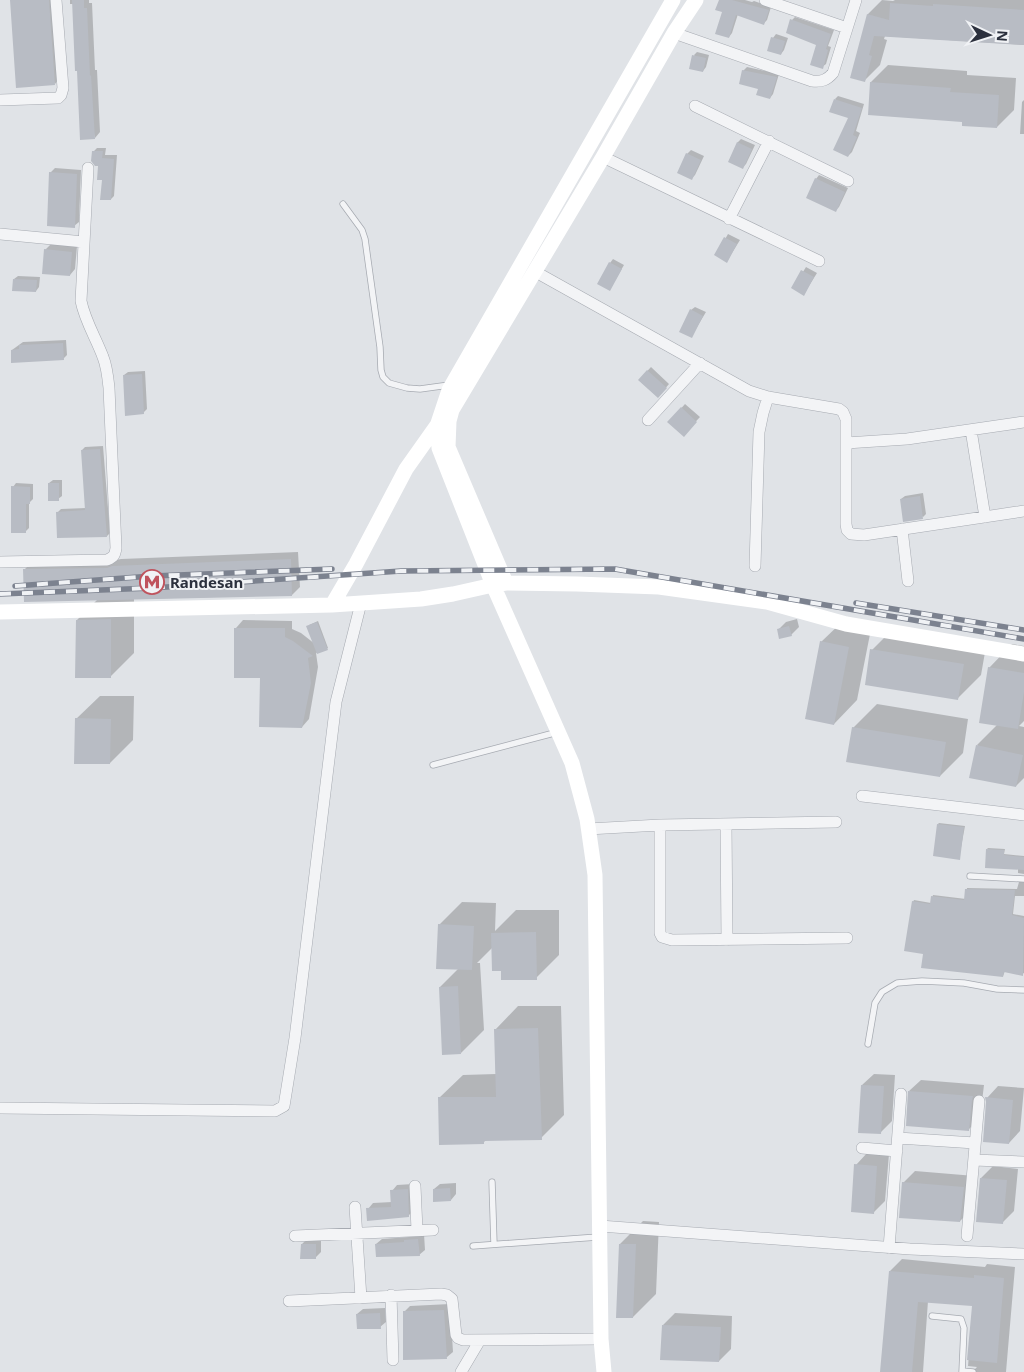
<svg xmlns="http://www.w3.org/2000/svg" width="1024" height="1372" font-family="'Noto Sans',sans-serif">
	<rect width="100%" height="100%" fill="#e0e3e7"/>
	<path fill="#0003" d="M11,0H52L58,80L55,84Z
		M70,0H89V3H92L95,70H97L100,132L95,138L78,70L73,4H70Z
		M720,0H745L752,2L754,1L771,7L767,20L764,23L738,14L732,33L729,37Z
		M882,0L893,1L895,0H1024V45L885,36L884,39L887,40L880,65L865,80L868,14Z
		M795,17L834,30L828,46L831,47L826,64L822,67L818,44L792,20Z
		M776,34L788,38L784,50L781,54L773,38Z
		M697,52L709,55L706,67L703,71L694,55Z
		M888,65L967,71V75L1016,78L1014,110L997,127L963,121L869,114L871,82Z
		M747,67L779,74L773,94L770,98L743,71Z
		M838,96L864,104L856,131L860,133L852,152L848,156L850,117L835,99Z
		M1024,100V134H1020L1022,102Z
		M741,139L755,145L746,164L743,167L729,161L738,142Z
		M97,148H106L105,155H117L114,196L111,199L94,151Z
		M691,150L704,156L695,175L692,178L687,154Z
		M55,168L81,170L79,222L74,226L50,173Z
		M819,175L848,188L839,207L836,210L816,179Z
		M728,234L740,240L727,261L716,255Z
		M51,244L77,246L75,269L70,275L45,250Z
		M613,259L624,265L610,289V263Z
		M806,267L817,273L804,294L793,288Z
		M18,276L40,277L39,287L36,291L14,279Z
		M695,307L706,312L691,337V310Z
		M66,340L67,355L63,359L12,350L23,342Z
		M651,367L669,384L658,397L639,380Z
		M145,371L147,409L143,413L124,375L128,372Z
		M685,404L700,417L683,435L669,422Z
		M103,446L110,533L107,536L57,513L61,509L86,508L82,450L85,447Z
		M53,480H62V496L58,499L49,483Z
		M16,483L33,484V499L29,503V528L25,532L13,487Z
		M923,493L926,514L923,517L901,499L905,496Z
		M298,552L300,587L292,595L134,599V653L110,677L77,620L98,599L24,570L32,562L116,560L121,559Z
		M797,619L799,627L791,635L778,630L786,622Z
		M845,619L872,624L857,700L834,724L821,642Z
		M243,620L292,621V629L301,633L315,644L309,625L318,621L328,648L316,653L318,667L309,719L302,727L261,677L236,628Z
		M895,627L987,641L981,675L958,698L872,650Z
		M1012,644L1024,646V721L1019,726L1024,727V778L1016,786L977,745L998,724L989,668Z
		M100,696H134L133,740L110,763L76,719Z
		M877,704L968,719L963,753L940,776L853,728Z
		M939,823L965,826L959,858L938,824Z
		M988,848L1005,849L1004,854L1024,856V874L1018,873V869L987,849Z
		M1019,882H1024V896H1015L1013,914L1024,916V973L1022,974L1005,971L1003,976L924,953L913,902L914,900L931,903L933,895L966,899L967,888L1017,889Z
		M462,902L496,903L495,931L516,910H559V955L536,978L502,970L493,947L477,963H480L484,1030L461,1053L440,987L459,968L439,925Z
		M518,1006H561L564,1115L541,1138L487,1139L483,1143L439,1098L463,1075L496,1074L495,1030Z
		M874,1074L895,1075L892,1121L880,1133L862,1085Z
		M921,1080L984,1085L980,1118L968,1130L909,1091Z
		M998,1086L1024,1088L1020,1131L1009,1143L987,1098Z
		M867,1153L889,1154L885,1201L874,1212L856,1165Z
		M993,1166L1018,1169L1014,1211L1002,1223L981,1178Z
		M915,1171L975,1176L972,1209L960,1221L903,1183Z
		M456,1183V1194L451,1200L434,1189L440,1184Z
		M413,1184L414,1210L408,1216L368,1209L373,1203L392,1202V1191L397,1185Z
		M643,1221L659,1222L656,1294L633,1317L620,1244Z
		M424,1234L425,1250L419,1255L376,1244L382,1239L409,1237L411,1235Z
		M308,1238H321V1252L315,1258L302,1244Z
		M902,1259L985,1267L987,1264L1015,1267L1006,1372H972L977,1367L968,1366L973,1305L928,1301L923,1372H882L890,1271Z
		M450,1304L453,1352L447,1357L404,1359V1312L410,1306Z
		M385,1308L386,1322L380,1327L357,1314L363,1309Z
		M675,1313L732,1316L731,1349L719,1361L663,1325Z"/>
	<path fill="#b8bcc4" d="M10,0H49L55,85L16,88Z
		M72,0H84V8H87L90,76L91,75L95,139L80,140L77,71H75Z
		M719,0H732L769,10L764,25L736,15L729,38L715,34L722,12L715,10Z
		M890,3L933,6V4L1024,10V45L874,36L869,55L872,56L865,82L850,78L867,14L889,20Z
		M790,19L831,34L826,49L828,50L823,69L810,65L816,45L786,33Z
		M771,37L785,41L781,55L767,51Z
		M692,55L706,58L703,72L689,69Z
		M742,70L777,77L770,99L756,95L758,89L739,84Z
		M870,82L951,88L950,92L999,95L997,128L962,126V122L868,115Z
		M834,99L862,108L853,135L857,137L848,157L833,150L848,118L829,112Z
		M737,142L752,149L743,169L728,162Z
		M92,151H103L102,158L114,159L111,200H100L102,180H97L98,166H95L91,161Z
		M686,153L701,160L692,180L677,173Z
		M49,172L77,174L75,228L47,226Z
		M815,178L845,192L836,212L806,198Z
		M724,237L737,244L727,263L714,255Z
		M44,249L72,252L70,276L42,274Z
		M609,262L622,269L610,291L597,284Z
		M801,270L814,277L804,296L791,288Z
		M13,279L37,280L36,292L12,291Z
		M690,309L703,316L692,338L679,332Z
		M63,343L64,360L11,363V350L19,349V345Z
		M647,370L667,388L658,398L638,380Z
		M142,374L144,414L125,416L123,375Z
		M681,407L697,422L684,437L667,422Z
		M100,449L107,537L57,538L56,512L85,510L81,450Z
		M48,483H59V501H48Z
		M11,486L30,487V504H26V533H11Z
		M920,496L923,519L903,522L900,499Z
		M291,559L292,596L24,602L23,569L107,568L112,566Z
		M111,619V678H75L76,620Z
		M317,622L328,650L317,654L306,626Z
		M789,626L792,636L779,639L777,629Z
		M234,628H285V637L293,641L313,656L308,658L311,683L302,728L259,727L260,678H234Z
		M820,641L849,647L834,725L805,719Z
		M870,649L964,664L958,700L865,685Z
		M988,667L1024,673V692L1018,729L979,723Z
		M75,718L111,719L110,764H74Z
		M852,727L946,742L940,777L846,762Z
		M976,745L1023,755L1016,787L969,778Z
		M937,824L964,827L960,860L933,856Z
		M986,849L1004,850V855L1024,857V870L985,868Z
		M965,889L1015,890L1012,915L1024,918L1023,976L1004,972L1003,977L921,968L923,954L904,951L912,901L930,904L931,896L964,900Z
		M438,924L474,926L472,970L436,969Z
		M536,932L537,980H501V971H492L491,933Z
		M458,986L461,1054L442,1055L439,987Z
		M538,1028L542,1140L484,1141V1144L439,1145L438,1097H496L494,1029Z
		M861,1085L884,1086L881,1134L858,1133Z
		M908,1091L973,1096L972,1100L969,1131L906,1126Z
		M985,1097L1013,1100L1009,1144L983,1142L986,1102Z
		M854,1164L877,1166L874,1214L851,1212Z
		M980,1178L1007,1180L1003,1224L976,1222Z
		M902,1182L964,1187L960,1222L899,1218Z
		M450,1188L451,1201L433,1202V1189Z
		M408,1189L409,1217L367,1221L366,1208L391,1207L390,1190Z
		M418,1239L420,1256L376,1257L375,1244L404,1242V1240Z
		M301,1244H316V1259H300Z
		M619,1244H636L633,1318H616Z
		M889,1271L974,1278V1275L1004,1278L997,1363L967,1360L972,1306L918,1302L912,1372H880Z
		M444,1310L447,1359L403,1360V1311Z
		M380,1313L381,1329H357L356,1314Z
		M662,1325L721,1327L719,1362L660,1360Z"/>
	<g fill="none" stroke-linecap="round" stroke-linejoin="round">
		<defs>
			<path id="lane" d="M343,204L362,230L365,239L380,347L381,370L383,377L389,383L407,388L420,389L449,385
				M433,765L558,732
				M970,876L1024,879
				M868,1044L875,1003L882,992L897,983L922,981L964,983L997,989L1024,990
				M492,1182L494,1244
				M473,1246L598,1237
				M932,1316L961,1319L964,1328L962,1372
				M962,1371L973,1372"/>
			<path id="street" d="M765,0L847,28
				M674,33L812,81C822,82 827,80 833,73L856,0
				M0,100L58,98L61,95L63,88L56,0
				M695,106L848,181
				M603,157L819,261
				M729,219L769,141
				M0,234L84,242
				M534,271L749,391L768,397L839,409L843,412L846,419V524L847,530L851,534L864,535L1024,511
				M648,420L700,363
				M971,430L985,517
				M846,443L907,439L1024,422
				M902,529L908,581
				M0,562L107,560C114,557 115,555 116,548L109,388C108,378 107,367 103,357C96,338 85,321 81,301L88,168
				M755,566L759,432L763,413L768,397
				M862,796L1024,815
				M726,824L727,940
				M660,825V933L662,937L672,940L847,938
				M588,829L660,825L836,822
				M0,1108L275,1111L284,1106L295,1038L336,702L361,603
				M898,1138L975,1143
				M862,1148L897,1151
				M974,1160L1024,1162
				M415,1186L417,1230
				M355,1207L361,1298
				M600,1226L910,1249L1024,1254
				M295,1236L433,1230
				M967,1236L979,1101
				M889,1248L901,1094
				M391,1295L393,1360
				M289,1301L441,1294L447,1295L452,1299L456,1335L458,1338L463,1340L601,1339
				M461,1372L480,1340"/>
		</defs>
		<use href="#lane" stroke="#a6aab1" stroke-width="7"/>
		<use href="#street" stroke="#a6aab1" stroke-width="12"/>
		<use href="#lane" stroke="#f3f4f6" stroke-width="5.5"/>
		<use href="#street" stroke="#f3f4f6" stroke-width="11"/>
		<path stroke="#fff" stroke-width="15" d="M506,583L448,447L449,421L452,410L603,157L674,33L696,0
			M332,605L356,564L406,469L440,421
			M0,612L332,605L421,599L453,594L493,585L506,583L577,584L659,587L767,602L846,624L1024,654
			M604,1372L601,1339L595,875L587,819L572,763L493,585L439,448L438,423L449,390L673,0"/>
		<defs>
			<path id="rail" d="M15,586L152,576L332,569
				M0,594L152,588L401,571L615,569L1024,639
				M856,603L1024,630"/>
		</defs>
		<use href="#rail" stroke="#7c828f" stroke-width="5.5"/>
		<use href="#rail" stroke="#f0f2f5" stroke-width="4" stroke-dasharray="11" stroke-linecap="butt"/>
	</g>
	<defs>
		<symbol id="metro-ring" viewBox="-11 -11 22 22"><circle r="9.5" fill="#f0f2f5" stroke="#bf535d" stroke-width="1.5"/><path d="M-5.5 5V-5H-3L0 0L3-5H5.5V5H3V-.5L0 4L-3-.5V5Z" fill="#bf535d"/></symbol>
	</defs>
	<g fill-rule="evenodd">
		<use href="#metro-ring" x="138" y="568" width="28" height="28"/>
	</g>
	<g text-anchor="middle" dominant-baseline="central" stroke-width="4" stroke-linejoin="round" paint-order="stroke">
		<g font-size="15" font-weight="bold" fill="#2b303d" stroke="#f0f2f5" text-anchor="start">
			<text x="170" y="582">Randesan</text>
		</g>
	</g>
	<g transform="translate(989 35) rotate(94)" stroke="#f0f2f5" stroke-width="4" paint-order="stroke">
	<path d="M0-4L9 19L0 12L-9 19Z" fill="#2b303d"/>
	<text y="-8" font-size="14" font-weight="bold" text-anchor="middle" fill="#2b303d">N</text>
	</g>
</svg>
